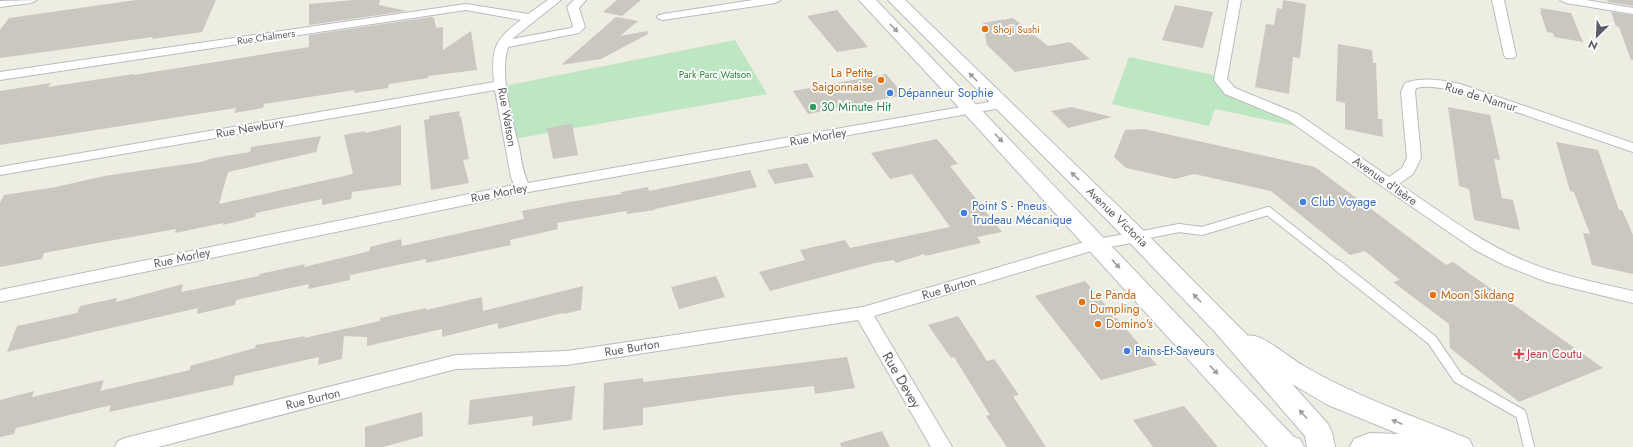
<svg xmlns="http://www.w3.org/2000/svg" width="1633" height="447" font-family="Jost,sans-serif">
	<rect width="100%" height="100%" fill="#eeede2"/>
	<path fill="#bde7c2" d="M735,40L767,94L508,140L499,87Z
		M1129,57L1214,75L1229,94L1300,127L1215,109L1209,126L1112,104Z"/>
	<path fill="#c9c7bf" d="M136,0H216L202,32L152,39L153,37L0,58V30L9,18Z
		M353,0H380L379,5L407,11L309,25V4Z
		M617,0H641L622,16L603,12Z
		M1283,0L1306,4L1300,58L1293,57L1289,94L1255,87L1266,24L1274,25L1277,8L1282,9Z
		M1607,0H1633V6L1608,2Z
		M1175,5L1213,12L1203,48L1162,40Z
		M1540,8L1571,13L1583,42L1554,37L1553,33L1547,32L1540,11H1542Z
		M837,10L868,47L837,52L807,16Z
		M1611,12L1633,15V60H1631L1619,27L1616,26Z
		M431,17L434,18L436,28L443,27V50L471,31L477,70L428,76V78L389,84L388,88L354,93L355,90L264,104L263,108L234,113L236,108L0,145V91L51,83L48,87L134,74V75L309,47V35Z
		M616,17L638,21L620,36L647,31L648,34L601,59L561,65Z
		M1013,18L1048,46L1070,42L1090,59L1015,72L987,45L983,23Z
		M1338,44L1372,50L1373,63H1376L1378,119H1382L1383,137L1345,129V103L1336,101Z
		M886,74L904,95L808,114L793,91Z
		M1071,107L1112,117L1068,128L1051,111Z
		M1448,107L1490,115L1500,160L1494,159L1502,198L1513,200L1520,230L1474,220L1469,189L1459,186Z
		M460,111L459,117L461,116L469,159L463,160L469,183L431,190L424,120L429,119V116Z
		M572,124L578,155L553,159L547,128Z
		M401,125V185L352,192L351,199L322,205V199L256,213L255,217L223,225V223L175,233L176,229L103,242L44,253L42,259L0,267V203L4,195L56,187L104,176L201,162L213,158L250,152L251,147L321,136L316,152L228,172L219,204L353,174L344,135L365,131V133Z
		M1144,129L1315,167L1446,265L1453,262L1603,368L1519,402L1450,348L1449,324L1393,282L1400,280L1365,251L1350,255L1271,191L1194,174L1175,179L1126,168L1114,157L1125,130Z
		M937,139L958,164L950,166L1002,232L977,237L981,243L925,256L924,254L896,263L894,260L875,263L770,291L759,272L805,260L800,250L845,240L850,248L950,227L912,174L890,179L871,153Z
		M1556,142L1598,150L1619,210H1622L1633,235V274L1592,265L1583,233L1590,234L1574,192L1570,191Z
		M807,163L814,177L775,184L767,170Z
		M750,170L757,187L655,209V210L627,214L626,211L557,223L558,229L510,240L511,245L426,263V259L350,275V280L308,289L309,284L236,300L235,305L197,314L198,308L7,352L17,326L77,313L80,306L117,298L116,302L183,284L181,292L259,276L260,274L305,264L304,267L370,251V247L401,239L402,246L524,219L522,211L569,202L622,194L621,192L648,187L649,191Z
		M716,276L725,297L679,309L671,287Z
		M1085,281L1157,365L1101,380L1035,296Z
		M583,286L581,310L564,314L563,313L498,329V323L442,337V329L367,346V337L344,336L342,359L318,365L319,357L235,376L233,385L109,412L111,405L16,428L14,434L0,437V400L34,391L32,397L104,380L100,391L190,370V366L255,348L256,345L305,336L304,338L380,321V318L426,308V310L482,297L483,311Z
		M958,316L987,361L994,359L1019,395L1013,396L1046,447H1007L986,416L990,415L954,357L951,358L928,325Z
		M847,357L855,388L815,394L814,386L735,395L643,408V425L603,430L604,383L643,378V382Z
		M575,386L572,420L532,426L533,416L468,425L470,400Z
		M1184,406L1218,447H1153L1133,420Z
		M422,412L423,436L383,447H365V427Z
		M882,431L890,447H841L840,443Z"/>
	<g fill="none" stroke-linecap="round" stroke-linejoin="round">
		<defs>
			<path id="lane-far1" d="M1138,236L1179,228L1202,231L1268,211L1338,266"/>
			<path id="lane" d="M1337,265L1432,340L1458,378L1521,414L1529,447"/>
			<path id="street" d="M37,0L31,3L0,7V1Z
				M548,0H561L512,39L571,28L573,26L567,7L574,0H586L579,8L585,27L579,33L508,47C499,75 512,119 519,147C521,159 523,172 528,183L1001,100L1006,101L1008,104L1006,107L1001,108L523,193L0,302V290L514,185L511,177L495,90L0,175V167L494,82C491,49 494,40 521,20L466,10L0,80V72L466,4L528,14Z
				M753,0H781L775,3L663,20L659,19L657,17L659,15L663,14Z
				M1229,0H1241L1227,79L1235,88L1298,114L1389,177L1402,168L1407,158L1401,92L1405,83C1424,77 1441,80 1460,84L1633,143V152L1452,90C1440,88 1428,85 1416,88L1415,92L1421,158L1413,174L1399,184C1437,209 1474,238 1516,257C1553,274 1593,282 1633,291V303L1547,282L1504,265L1475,250L1383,187L1288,120L1225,94L1214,80Z
				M1492,0H1504L1516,55L1514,58H1506L1504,55Z
				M1560,0H1586L1633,8V14L1566,3Z
				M1137,232L1143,233L1145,237L1143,241L1098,249L874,316L952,447H931L858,320L567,365L456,369L158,447H115L118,441L125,438L456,355L567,351L863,307L1091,240Z"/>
			<path id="secondary" d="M859,0H876L1294,437L1300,439L1304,447H1268L965,114Z
				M888,0H905L1145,232L1248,336C1260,332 1290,358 1302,365C1355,396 1413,416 1469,439L1473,447H1350L1354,439L1370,433L1399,434L1328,405L1292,384L1328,424L1332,432L1335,447H1307L1305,436L1215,332L1129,242Z"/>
		</defs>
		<use href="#lane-far1" stroke="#babbc2" stroke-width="10"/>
		<use href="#lane" stroke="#babbc2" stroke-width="12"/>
		<use href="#street" stroke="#babbc2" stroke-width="2"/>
		<use href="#secondary" stroke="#bbbdc4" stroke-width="2"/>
		<use href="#lane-far1" stroke="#fff" stroke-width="8"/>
		<use href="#lane" stroke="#fff" stroke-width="10"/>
		<use href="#street" fill="#fff" fill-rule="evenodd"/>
		<use href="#secondary" fill="#fff" fill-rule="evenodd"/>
	</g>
	<defs><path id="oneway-solid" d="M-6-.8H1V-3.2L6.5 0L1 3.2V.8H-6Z"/></defs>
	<g fill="#9c9ea2">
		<use href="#oneway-solid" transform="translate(894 28) rotate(46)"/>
		<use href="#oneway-solid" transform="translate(973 77) rotate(-135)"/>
		<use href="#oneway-solid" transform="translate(999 138) rotate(47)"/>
		<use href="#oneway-solid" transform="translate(1075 176) rotate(-136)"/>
		<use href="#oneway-solid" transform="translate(1116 264) rotate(47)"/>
		<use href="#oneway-solid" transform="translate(1197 298) rotate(-134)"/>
		<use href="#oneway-solid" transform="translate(1214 370) rotate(47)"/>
		<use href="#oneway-solid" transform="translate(1303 414) rotate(-132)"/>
		<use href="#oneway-solid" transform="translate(1397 422) rotate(-158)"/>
	</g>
	<g fill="#e8710a" stroke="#fff" stroke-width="1.5">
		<circle cx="985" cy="29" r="4"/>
		<circle cx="881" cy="80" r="4"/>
		<circle cx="1433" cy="295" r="4"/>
		<circle cx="1082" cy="302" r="4"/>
		<circle cx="1098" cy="324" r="4"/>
	</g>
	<g fill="#3f7fe0" stroke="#fff" stroke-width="1.5">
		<circle cx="890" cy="93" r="4"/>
		<circle cx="1303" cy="202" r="4"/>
		<circle cx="964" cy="213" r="4"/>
		<circle cx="1127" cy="351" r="4"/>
	</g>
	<circle fill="#2e9e5b" stroke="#fff" stroke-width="1.5" cx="813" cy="107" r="4"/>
	<path fill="#e0444e" stroke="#fff" stroke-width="1.5" d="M1517 348h4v4h4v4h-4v4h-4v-4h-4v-4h4z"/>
	<g text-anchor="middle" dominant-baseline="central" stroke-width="3.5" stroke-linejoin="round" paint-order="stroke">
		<g font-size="10" fill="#c56008" stroke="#fff" text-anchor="start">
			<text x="993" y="29">Shoji Sushi</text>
		</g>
		<g font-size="10" fill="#5a5d64" stroke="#fff">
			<text transform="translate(266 37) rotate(-8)">Rue Chalmers</text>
		</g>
		<g font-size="10" fill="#30853e" stroke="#fff">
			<text x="715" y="74">Park Parc Watson</text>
		</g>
		<g font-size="12" fill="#c56008" stroke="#fff" text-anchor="start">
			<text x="873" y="73" text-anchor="end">La Petite<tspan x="873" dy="14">Saigonnaise</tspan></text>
			<text x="1090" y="295">Le Panda<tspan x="1090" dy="14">Dumpling</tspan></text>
			<text x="1441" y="295">Moon Sikdang</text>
			<text x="1106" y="324">Domino's</text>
		</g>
		<g font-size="12" fill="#366cbe" stroke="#fff" text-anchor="start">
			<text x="898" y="93">Dépanneur Sophie</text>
			<text x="1311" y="202">Club Voyage</text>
			<text x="972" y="206">Point S - Pneus<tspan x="972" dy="14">Trudeau Mécanique</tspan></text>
			<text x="1135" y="351">Pains-Et-Saveurs</text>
		</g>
		<g font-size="12" fill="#5a5d64" stroke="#fff">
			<text transform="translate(1481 97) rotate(17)">Rue de Namur</text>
			<text transform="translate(507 117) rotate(80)">Rue Watson</text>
			<text transform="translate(250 128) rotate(-10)">Rue Newbury</text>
			<text transform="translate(818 137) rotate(-10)">Rue Morley</text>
			<text transform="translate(1385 181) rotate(35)">Avenue d'Isère</text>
			<text transform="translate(499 193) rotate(-11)">Rue Morley</text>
			<text transform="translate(1117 217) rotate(44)">Avenue Victoria</text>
			<text transform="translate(182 258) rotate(-12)">Rue Morley</text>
			<text transform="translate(949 288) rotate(-16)">Rue Burton</text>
			<text transform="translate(632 348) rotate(-9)">Rue Burton</text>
			<text transform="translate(313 399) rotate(-14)">Rue Burton</text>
		</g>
		<g font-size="12" fill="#27864d" stroke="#fff" text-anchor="start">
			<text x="821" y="107">30 Minute Hit</text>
		</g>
		<g font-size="12" fill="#be3a42" stroke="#fff" text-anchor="start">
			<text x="1527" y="354">Jean Coutu</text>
		</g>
		<g font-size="14" fill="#5a5d64" stroke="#fff">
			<text transform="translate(902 380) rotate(60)">Rue Devey</text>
		</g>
	</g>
	<g transform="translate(1597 36) rotate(204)" stroke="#ffffff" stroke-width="3" paint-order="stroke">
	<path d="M0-3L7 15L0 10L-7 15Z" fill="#5a5d64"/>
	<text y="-6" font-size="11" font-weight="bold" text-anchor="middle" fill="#5a5d64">N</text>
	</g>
</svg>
